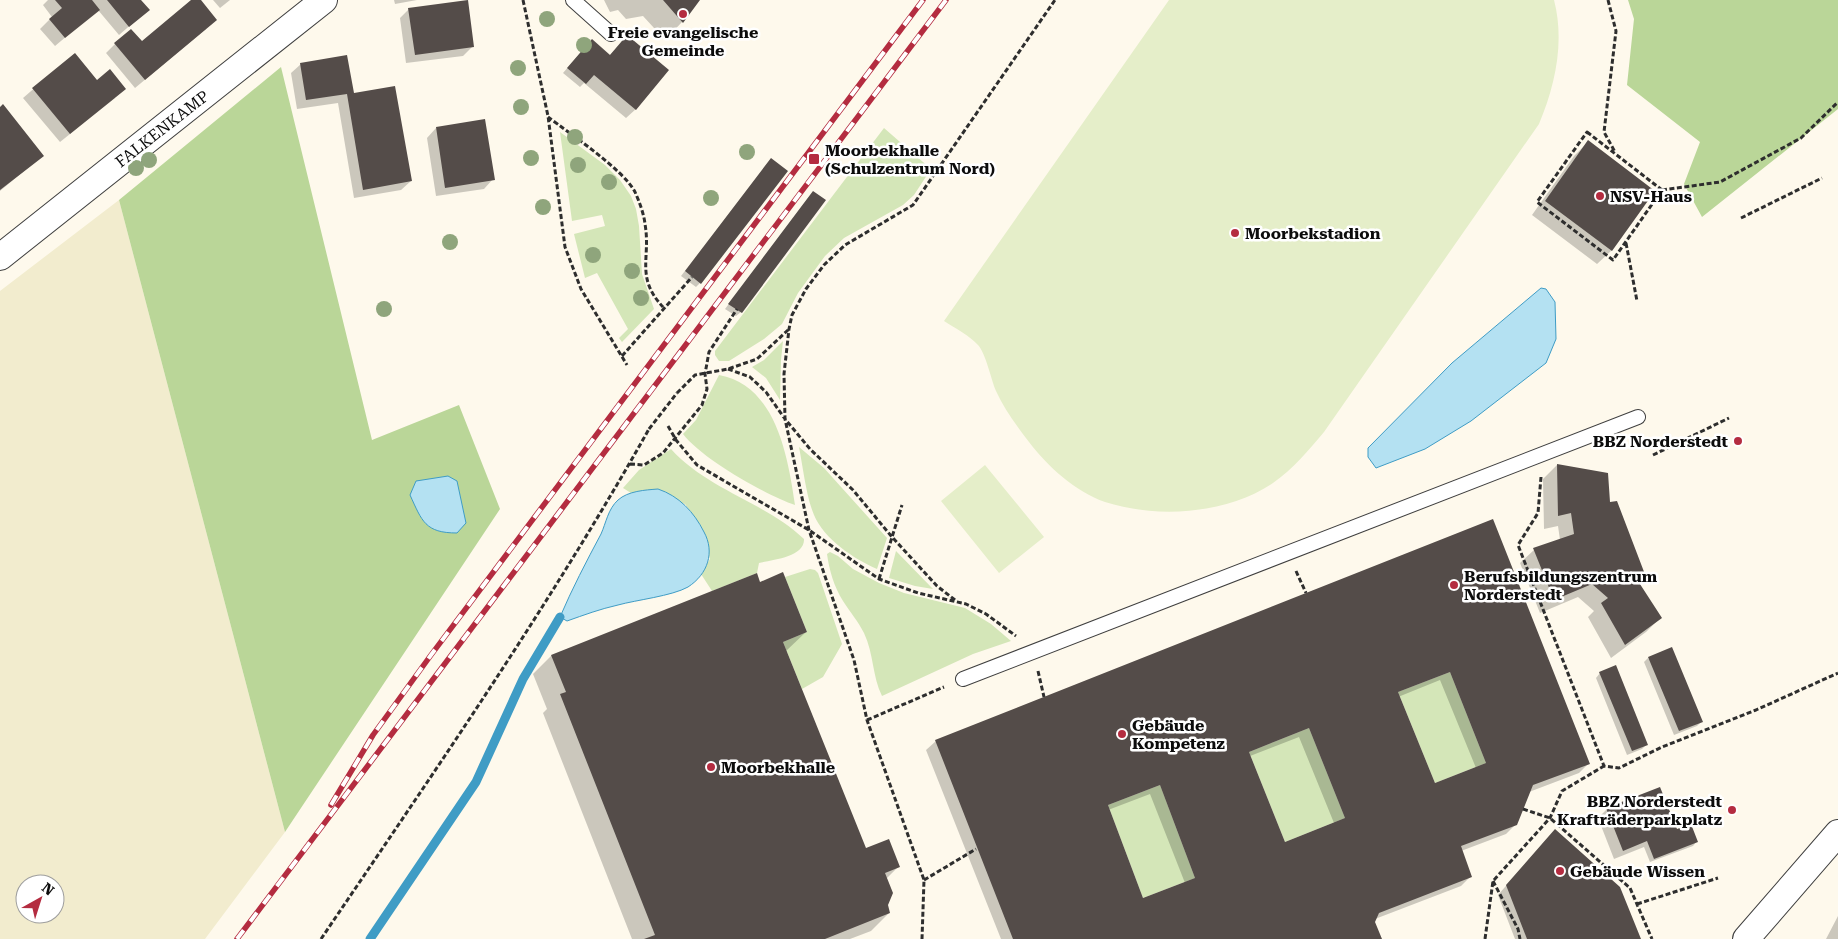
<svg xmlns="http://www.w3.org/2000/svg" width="1838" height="939" font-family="'Roboto Serif',serif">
	<rect width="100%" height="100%" fill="#fef9ec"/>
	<path fill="#f2ecce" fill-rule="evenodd" d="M119,200L285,832L205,939H0V291ZM25,884H55V914H25Z"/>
	<path fill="#d4e6b8" d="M884,128L931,169L914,195L903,205L844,238L825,256L798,293L782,324L764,339L729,361H719L715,355V351Z
		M560,132L605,165L620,180L631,196L636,209L639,226L642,274L654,309L622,342L619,338L628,329L597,273L585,278L574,234L605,226L602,215L572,221Z
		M783,341L781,360L780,400L766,378L752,367L764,360Z
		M719,375C776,385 788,457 795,505C766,495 702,459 683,434L696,420Z
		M799,447L824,468L887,538L877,569C854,559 824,539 814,515C806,496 803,467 799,447Z
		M671,449C708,490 765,502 804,539C805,557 772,560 759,563L757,573L712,591L701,574L710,559L702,528L685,504L644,490L631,493L623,488L639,470Z
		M896,551L933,589L915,586L889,578Z
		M830,552L838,556L853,569L879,583L904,593L965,608L991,624L1011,641L973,654L882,696C872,676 874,654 864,633C858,621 850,612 843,601C834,587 829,569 827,554Z
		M810,569L815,570L818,573L842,644L823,677L802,689L783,642L807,632L785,577Z
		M1450,672L1486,763L1435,783L1398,692Z
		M1309,728L1345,818L1285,842L1249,752Z
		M1160,785L1195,878L1143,898L1108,805Z"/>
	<path fill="#bad698" d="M1628,0H1838V109L1702,217L1684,184L1700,142L1627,85L1634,19Z
		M281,67L372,440L459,405L500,509L285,832L119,200Z"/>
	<path fill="#e5eec9" d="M1169,0H1554C1565,42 1555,86 1539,124L1324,432C1309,450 1293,469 1273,483C1227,514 1158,519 1105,502C1076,492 1047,466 1029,442C1017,426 1004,409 996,391C991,379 986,354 978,345C970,336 955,328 944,321Z
		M985,465L1044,537L999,573L941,501Z"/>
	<path fill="#b4e1f2" stroke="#3f9cc5" d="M1541,288L1546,289L1555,302L1556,339L1546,363L1471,421L1425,449L1376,468L1368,457V448L1452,363Z
		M448,476L457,481L466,523L457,533C425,533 422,521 410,495L416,481Z
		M658,489C679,496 694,512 704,532C715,552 708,574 688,587C672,596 636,600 618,605C600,609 584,615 567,621L560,617C572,589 586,562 601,534C606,523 608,509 618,500C628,491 645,490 658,489Z"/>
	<path fill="#0003" fill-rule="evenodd" d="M48,0H140L148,10L119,35L98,10L55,46L40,29L52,17L43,5Z
		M193,0H200L206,29L135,88L106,53L115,44L141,43Z
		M213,0H230L220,8Z
		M394,0H417L395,4Z
		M604,0H699L682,22L665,40L643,16L626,19L618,10L610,12Z
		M409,9L472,47L463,56L406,63L400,18Z
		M627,37L636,109L626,118L584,83L580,87L563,73L587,45L609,56Z
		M74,54L97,81L115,98L60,142L23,98Z
		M301,64L353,94L411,181L401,190L354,198L338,103L297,109L291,73Z
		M0,109L42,156L0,191Z
		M436,128L493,179L484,189L436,196L427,138Z
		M1588,142L1653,191L1611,251L1597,264L1532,215L1574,156Z
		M767,164L700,283L696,287L681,276Z
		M809,197L741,312L736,316L725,309Z
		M1557,465L1609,503L1645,576L1638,583L1660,618L1646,632L1611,658L1588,617L1594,611L1578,597L1540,613L1520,563L1534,550L1560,540L1558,526L1544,529L1543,479Z
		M1492,520L1589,763L1579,773L1529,792L1516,824L1506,834L1461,851L1471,876L1461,886L1375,919L1374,922L1380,939H1001L926,750L936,741ZM1440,680L1476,768L1434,785L1398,697ZM1299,737L1334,823L1284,843L1250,756ZM1150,794L1185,883L1142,899L1108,810Z
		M759,583L806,632L786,651L865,850L899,866L886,879V905L889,913L871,931L850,939H632L543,713L547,709L533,674L551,656Z
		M1648,658L1702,721L1697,726L1674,735L1644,662Z
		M1600,673L1647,744L1642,749L1627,755L1596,678Z
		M1607,809L1675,829L1697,841L1693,846L1650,862L1644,847L1614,859L1598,818Z
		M1546,840L1640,939H1515L1498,895Z
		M1838,916V939H1826Z"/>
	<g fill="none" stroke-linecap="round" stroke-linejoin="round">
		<path stroke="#3f9cc5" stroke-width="9" d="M370,939L476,782L523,679L560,617"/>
	</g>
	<path fill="#544c49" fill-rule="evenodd" d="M55,0H92L100,10L65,38L49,19L62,8Z
		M107,0H141L150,10L129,27Z
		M191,0H201L217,20L145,80L114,43L131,29L142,41Z
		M468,0L474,47L415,55L408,8Z
		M663,0H700L683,23Z
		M627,35L669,70L636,110L594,75L586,84L567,68L592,39L610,55Z
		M75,53L97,80L110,69L126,89L70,134L32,88Z
		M347,55L354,93L395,86L412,181L363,190L347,94L306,100L300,63Z
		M3,104L44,156L0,190V107Z
		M485,119L495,180L445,188L436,127Z
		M1588,140L1655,191L1612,251L1545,201Z
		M771,158L788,171L701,284L685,271Z
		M813,191L826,200L742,313L728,304Z
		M1557,464L1608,473L1610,502L1617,501L1646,577L1638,581L1662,618L1625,645L1601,603L1608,598L1592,584L1554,600L1533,548L1574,534L1571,513L1558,516Z
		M1493,519L1590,764L1533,785L1517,825L1461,846L1472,877L1379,913L1375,922L1382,939H1013L935,740ZM1450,672L1486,763L1435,783L1398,692ZM1309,728L1345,818L1285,842L1249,752ZM1160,785L1195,878L1143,898L1108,805Z
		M783,572L807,632L783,642L866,848L889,839L900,867L885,873L893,893L888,905L890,913L825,939H644L655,935L560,694L566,692L551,655L757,573L760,582Z
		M1672,647L1703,722L1679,731L1648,657Z
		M1616,665L1648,745L1632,751L1599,672Z
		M1660,787L1677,829L1691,824L1698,842L1654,859L1647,841L1623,851L1606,808Z
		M1555,829L1620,887L1641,939H1527L1506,885Z"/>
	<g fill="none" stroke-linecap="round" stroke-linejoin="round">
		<defs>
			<path id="lane" d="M573,0L611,34
				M963,679L1638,417"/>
			<path id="street" d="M0,257L324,0
				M1746,939L1838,833"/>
		</defs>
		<use href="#lane" stroke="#3f3f3f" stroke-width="16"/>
		<use href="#street" stroke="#3f3f3f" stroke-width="28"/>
		<path stroke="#2e2e2e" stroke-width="3" stroke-dasharray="5 2.5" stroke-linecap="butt" d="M523,0L548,116L565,247L581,289L627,365
			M1608,0L1616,31L1604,132L1615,152
			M548,117C569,133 624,170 635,192C639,201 644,214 645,224C651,258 635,277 663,307
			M1587,132L1662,190L1613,260L1537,202Z
			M1662,190L1720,182L1801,138L1838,102
			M1741,218L1822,178
			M1626,243L1637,301
			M622,356L692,277
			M728,369L750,377L766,392L785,419L809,530L854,660L867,720L924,880L922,939
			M677,393L695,375L728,369L757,359L788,330
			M668,426L676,440L697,465L809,530L879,579L918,593L966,604L986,614L1016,636
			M1653,455L1729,418
			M630,464L644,465L663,453L702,405L707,389L705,374L709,352L737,309
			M1541,477L1538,513L1518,545L1604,766L1619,768L1662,747L1756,710L1838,673
			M1296,571L1306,593
			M879,579L902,505
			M1517,579L1529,575
			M955,600L937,586L892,537L853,490L810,449L785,419L784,374L789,329L792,315L806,289L824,265L845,245L913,205L1055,0
			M1038,671L1044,697
			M867,720L944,687
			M1523,809L1550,818L1630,888L1652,939
			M924,880L976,849
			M1493,881L1518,929L1520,939
			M1637,904L1718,878
			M321,939C434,772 550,605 649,429
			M1485,939L1493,881L1550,818L1562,791L1604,766"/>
		<use href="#lane" stroke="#fff" stroke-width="14"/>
		<use href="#street" stroke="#fff" stroke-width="26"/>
		<defs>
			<path id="rail" d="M331,805L373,735L431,655L923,0
				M237,939L946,0"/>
		</defs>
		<use href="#rail" stroke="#b42c40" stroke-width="5.5"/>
		<use href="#rail" stroke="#fff" stroke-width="4" stroke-dasharray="11" stroke-linecap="butt"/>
		<path stroke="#2e2e2e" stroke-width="3" stroke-dasharray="5 2.5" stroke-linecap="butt" d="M649,429L677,393"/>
	</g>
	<g fill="#8fa57c">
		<circle cx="547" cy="19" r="8"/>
		<circle cx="584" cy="45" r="8"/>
		<circle cx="518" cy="68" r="8"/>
		<circle cx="521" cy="107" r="8"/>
		<circle cx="575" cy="137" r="8"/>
		<circle cx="747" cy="152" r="8"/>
		<circle cx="531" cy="158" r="8"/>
		<circle cx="149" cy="160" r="8"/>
		<circle cx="578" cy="165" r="8"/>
		<circle cx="136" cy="168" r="8"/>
		<circle cx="609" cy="182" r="8"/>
		<circle cx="711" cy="198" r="8"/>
		<circle cx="543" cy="207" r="8"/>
		<circle cx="450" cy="242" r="8"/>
		<circle cx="593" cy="255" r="8"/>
		<circle cx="632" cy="271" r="8"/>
		<circle cx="641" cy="298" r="8"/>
		<circle cx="384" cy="309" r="8"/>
	</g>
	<g fill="#b42c40" stroke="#fff" stroke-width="2">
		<circle cx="683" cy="14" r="5"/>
		<rect x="808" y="153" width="12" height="12" rx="2.5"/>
		<circle cx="1600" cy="196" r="5"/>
		<circle cx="1235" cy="233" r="5"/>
		<circle cx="1738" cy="441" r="5"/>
		<circle cx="1454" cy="585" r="5"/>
		<circle cx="1122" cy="734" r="5"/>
		<circle cx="711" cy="767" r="5"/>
		<circle cx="1732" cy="810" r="5"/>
		<circle cx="1560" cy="871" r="5"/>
	</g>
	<g text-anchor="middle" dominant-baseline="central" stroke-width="5" stroke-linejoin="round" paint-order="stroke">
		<g font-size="16" font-weight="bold" fill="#0c0c0c" stroke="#fff" text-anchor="start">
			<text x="683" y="32" text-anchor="middle">Freie evangelische<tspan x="683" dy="18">Gemeinde</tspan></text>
			<text x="825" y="150">Moorbekhalle<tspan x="825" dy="18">(Schulzentrum Nord)</tspan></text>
			<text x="1610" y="196">NSV-Haus</text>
			<text x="1245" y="233">Moorbekstadion</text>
			<text x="1728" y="441" text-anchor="end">BBZ Norderstedt</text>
			<text x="1464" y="576">Berufsbildungszentrum<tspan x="1464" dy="18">Norderstedt</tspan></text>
			<text x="1132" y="725">Gebäude<tspan x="1132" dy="18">Kompetenz</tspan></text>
			<text x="721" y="767">Moorbekhalle</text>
			<text x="1722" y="801" text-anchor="end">BBZ Norderstedt<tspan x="1722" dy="18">Krafträderparkplatz</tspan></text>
			<text x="1570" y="871">Gebäude Wissen</text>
		</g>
		<g font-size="16" fill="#0c0c0c" stroke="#fff">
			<text transform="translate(162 129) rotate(-38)">FALKENKAMP</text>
		</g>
	</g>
	<g transform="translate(40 899) rotate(39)"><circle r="24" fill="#ffffff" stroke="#9e9e9e"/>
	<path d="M0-4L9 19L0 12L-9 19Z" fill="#b42c40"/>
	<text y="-8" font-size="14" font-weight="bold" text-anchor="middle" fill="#0c0c0c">N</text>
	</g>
</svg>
